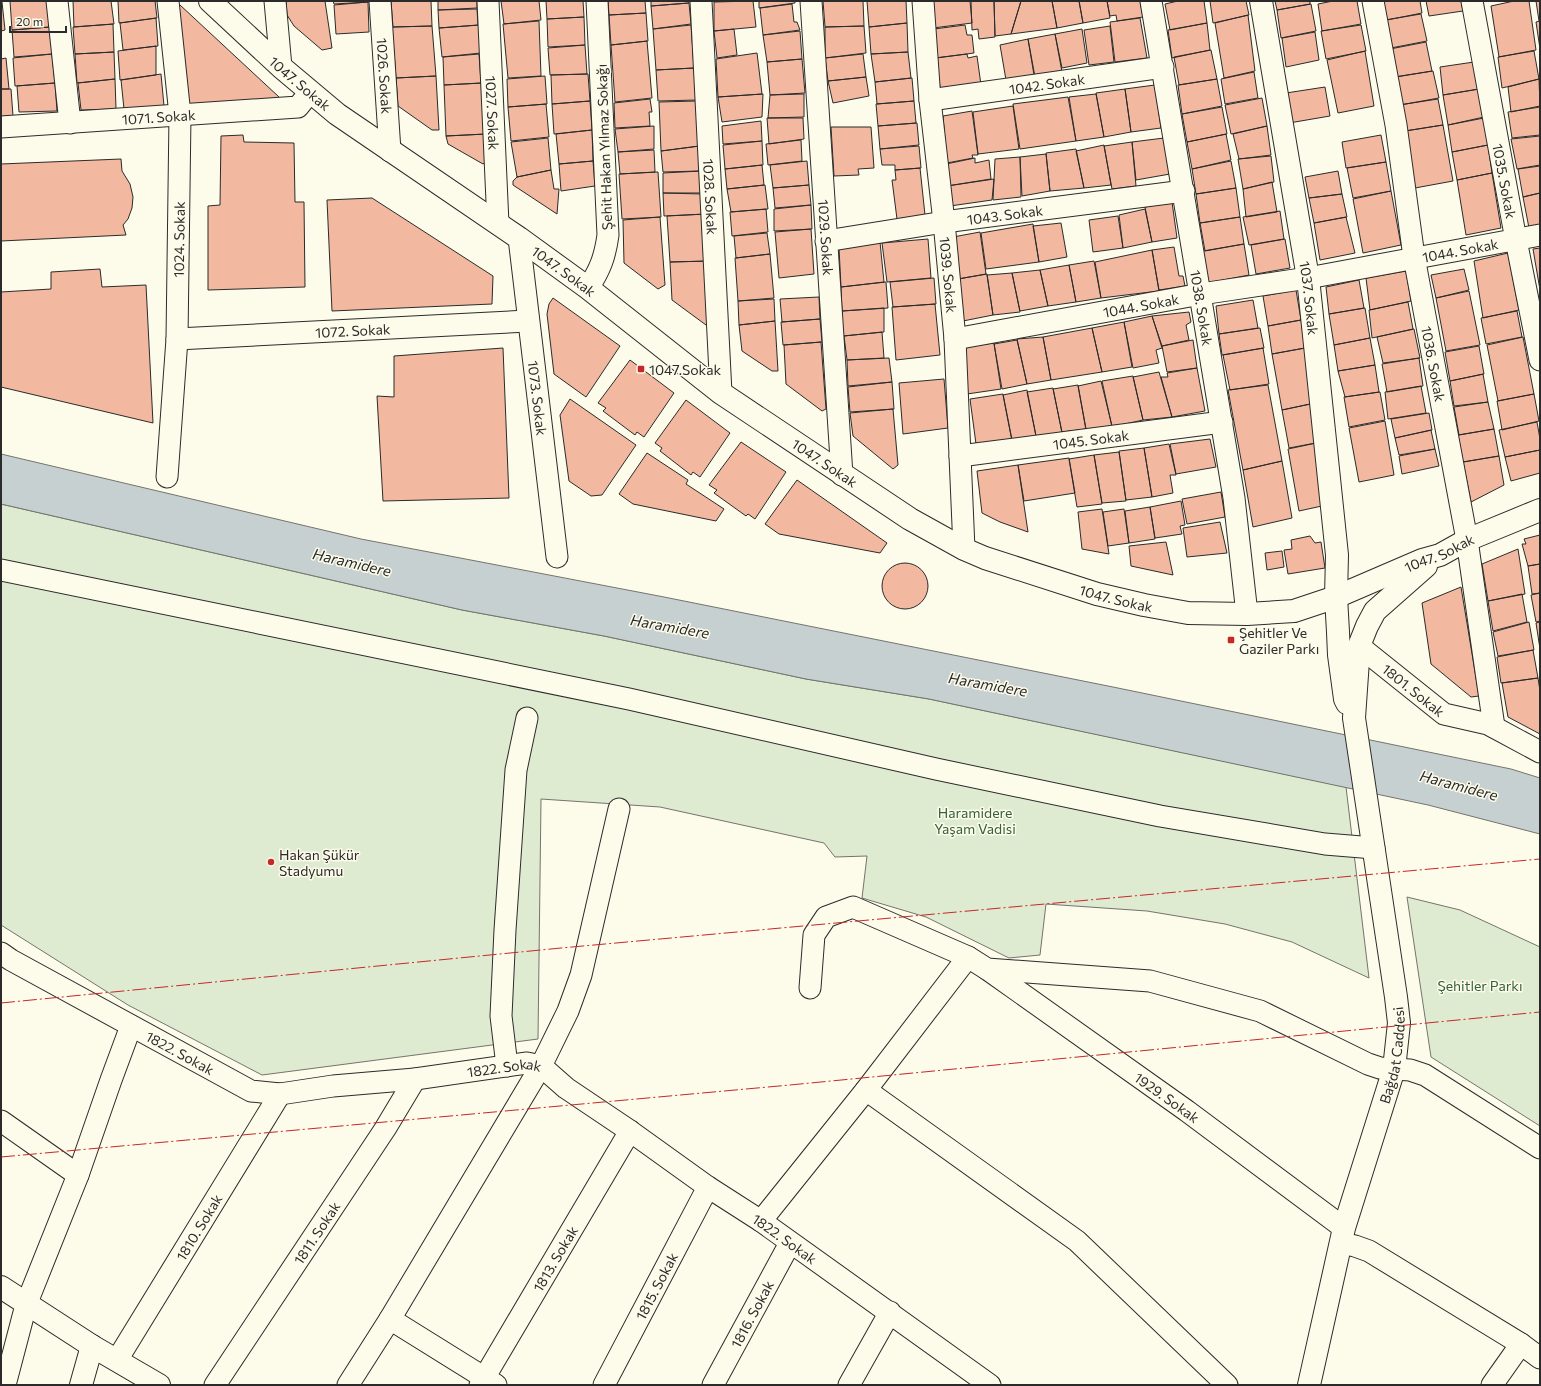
<svg xmlns="http://www.w3.org/2000/svg" width="1541" height="1386" font-family="Commissioner,sans-serif">
	<rect width="100%" height="100%" fill="#fdfbea"/>
	<path fill="#deebd1" stroke="#74746e" d="M1,504L462,610L604,636L806,679L929,699L1346,787L1369,978L1292,942L1225,924L1147,911L1046,904L1040,955L1009,958L926,917L862,898L867,856L835,857L824,843L660,807L541,799L538,1039L262,1075L128,1005L1,925Z
		M1407,897L1460,910L1540,947V1126L1431,1057Z"/>
	<path fill="#c7d0d0" stroke="#74746e" d="M1,454L361,539L664,597L1113,687L1511,769L1540,778V834L1428,805L929,699L806,679L604,636L462,610L1,504Z"/>
	<path fill="#f2b8a0" stroke="#2b2b2b" d="M5,1H48L50,27L12,30L10,1Z
		M73,1H111L114,24L74,27Z
		M118,1H155L157,18L119,23Z
		M286,1H325L332,48L322,50L294,26L287,15Z
		M333,1H369V2L334,4Z
		M391,1H431L432,26L393,27Z
		M438,1H477V8L438,10Z
		M501,1H539L541,20L504,24Z
		M546,1H583L584,17L547,19Z
		M608,1H645L646,13L609,15Z
		M651,1H689V3L651,6Z
		M753,1L756,27L714,31V2Z
		M759,1H795V3L759,8Z
		M823,1H863L864,26L825,27Z
		M867,1H906L907,23L869,27Z
		M932,1H970L972,23L933,28Z
		M971,1H994L995,37L979,39L978,29L972,30Z
		M994,1H1021L1011,34L995,36Z
		M1021,1H1052L1057,28L1011,34Z
		M1052,1H1079L1083,23L1057,28Z
		M1079,1H1107L1110,18L1083,23Z
		M1107,1H1140L1143,17L1117,21L1116,15L1110,16Z
		M1178,1H1204L1207,23L1170,30L1165,4Z
		M1210,1H1246L1249,15L1213,23Z
		M1275,1H1310V4L1277,10Z
		M1333,1H1357L1361,24L1322,31L1318,4Z
		M1382,1H1420L1422,13L1387,20Z
		M1426,1H1461L1463,11L1429,16Z
		M1514,1H1529L1536,50L1499,57L1491,6Z
		M1536,1H1540V21H1539Z
		M1,2H2L5,30L1,31Z
		M368,2L369,32L336,34L334,5Z
		M689,3L691,24L653,29L651,6Z
		M792,4L794,22H797L800,30L763,35L760,8Z
		M1311,4L1316,31L1281,38L1277,10Z
		M180,5L279,97V101L185,104L177,6Z
		M477,9L478,25L439,28L438,10Z
		M646,13L648,41L611,45L609,15Z
		M1421,14L1427,41L1391,48L1385,20Z
		M1248,15L1255,71L1224,78L1215,23Z
		M584,17L585,45L548,47L547,19Z
		M156,18L158,46L123,50L120,23Z
		M1140,18L1147,58L1115,62L1110,22Z
		M539,21L541,76L508,78L503,24Z
		M1540,21V49L1536,22Z
		M907,23L908,52L871,54L869,27Z
		M1207,23L1210,50L1172,58L1168,30Z
		M113,24L114,52L75,54L73,27Z
		M480,25L481,53L442,57L439,28Z
		M691,25L694,68L656,70L653,29Z
		M965,25L967,35H972L974,53L936,58L934,29Z
		M1361,25L1366,51L1326,59L1321,31Z
		M432,26L436,76L396,78L392,27Z
		M864,26L866,53L825,58V27Z
		M1110,26L1114,62L1089,65L1084,30Z
		M50,27L52,54L14,57L12,30Z
		M734,29L737,55L717,58L714,31Z
		M1082,29L1087,63L1062,68L1055,34Z
		M800,31L802,59L767,62L763,35Z
		M1315,32L1319,60L1286,67L1282,38Z
		M1055,34L1062,72L1035,77L1028,39Z
		M1028,39L1034,75L1006,80L1000,45Z
		M647,41L652,98L615,102L611,45Z
		M1426,42L1432,71L1396,77L1390,49Z
		M585,45L587,74L550,75L548,48Z
		M156,46V75L120,80L118,51Z
		M1211,50L1217,79L1179,85L1174,57Z
		M1365,51L1374,106L1338,113L1327,60Z
		M1534,51L1539,79L1502,88L1498,57Z
		M114,52L115,79L77,83L75,54Z
		M908,52L911,78L875,82L871,54Z
		M757,53L762,94L718,97L716,59Z
		M52,54L55,83L15,86L13,58Z
		M479,54L481,83L444,85L443,57Z
		M863,54L866,77L828,81L825,58Z
		M967,54L968,58L977,56L981,85L941,92L935,58Z
		M6,58L9,89H1V59Z
		M802,59L805,93L770,95L767,62Z
		M1474,62L1479,89L1443,95L1440,67Z
		M694,68L697,100L658,101L656,70Z
		M1433,71L1439,98L1400,105L1394,77Z
		M1254,72L1258,98L1225,104L1221,79Z
		M161,74L164,106L124,109L121,80Z
		M588,74L590,101L552,104L551,75Z
		M436,76L439,130H432L398,106L396,78Z
		M545,76L547,104L508,107L507,79Z
		M866,77L869,96L833,103L828,81Z
		M912,78L914,101L877,104L875,82Z
		M115,79L116,109L81,110L78,83Z
		M1217,79L1222,106L1182,114L1178,85Z
		M1539,79L1540,106L1511,112L1508,87Z
		M55,83L57,111L19,112L17,86Z
		M483,83L486,134L446,136L444,85Z
		M1155,85L1161,128L1131,132L1125,89Z
		M1325,87L1330,116L1289,123L1286,93Z
		M1,89H11L13,116L1,117Z
		M1125,89L1131,132L1104,137L1096,93Z
		M1479,89L1484,117L1448,125L1443,95Z
		M763,94L762,117L722,122L718,97Z
		M804,94V117L768,118L770,95Z
		M1096,94L1104,137L1076,141L1069,97Z
		M1068,97L1076,141L1020,149L1013,104Z
		M1262,98L1267,126L1231,134L1225,105Z
		M650,99L652,112H649L650,126L615,128L614,103Z
		M1438,99L1443,125L1405,131L1399,105Z
		M590,101L592,130L554,134L552,104Z
		M697,101L700,146L661,151L659,102Z
		M914,101L916,123L878,126L876,104Z
		M546,104L549,137L511,141L508,107Z
		M1013,106L1019,149L978,154L973,112Z
		M1222,107L1227,134L1187,142L1182,114Z
		M1540,107V135L1512,138L1508,112Z
		M972,111L978,155H972L973,158L947,163L943,116Z
		M767,118H803L804,139L769,144Z
		M1484,118L1488,145L1452,152L1448,125Z
		M761,121L762,141L723,144L722,126Z
		M917,123L919,145L880,149L878,126Z
		M1443,125L1453,181L1415,188L1405,131Z
		M654,126V149L618,152L615,129Z
		M1267,126L1271,155L1239,159L1233,134Z
		M831,127H871L874,168L858,169L859,175L834,176Z
		M592,130L593,161L559,164L556,134Z
		M486,134L487,161L483,164L448,144L446,136Z
		M1226,134L1231,160L1192,169L1187,142Z
		M243,135L244,142L294,143L295,202H304L305,287L208,290V206L220,205L221,136Z
		M1381,135L1386,162L1346,168L1342,142Z
		M1540,136V165L1517,169L1511,139Z
		M548,138L551,170L517,177L511,142Z
		M1164,138L1170,174L1136,180L1132,142Z
		M801,140L802,161L768,165L766,144Z
		M762,141L763,165L725,169L723,145Z
		M1132,142L1136,186L1112,189L1104,146Z
		M1104,145L1111,185L1084,188L1076,151Z
		M1488,145L1492,173L1457,180L1452,152Z
		M699,146L700,171L663,172L661,151Z
		M919,146L921,168L895,170V165H882L880,149Z
		M1076,149L1084,188L1050,191L1046,153Z
		M654,150L655,172L620,174L618,152Z
		M1046,154L1050,191L1022,196L1020,157Z
		M1271,156L1274,182L1243,189L1238,159Z
		M1020,157L1021,197L993,200L995,159Z
		M975,158V163L989,160L991,179L947,186L946,164Z
		M121,159L122,171L130,184L133,197L132,208L128,219L123,225L126,235L1,241V164Z
		M593,161L595,186L561,191L559,164Z
		M807,161L809,185L773,188L770,165Z
		M1231,161L1236,188L1196,194L1192,169Z
		M1386,162L1391,191L1353,198L1347,168Z
		M762,165L764,185L727,189L725,169Z
		M1540,166V193L1523,197L1518,169Z
		M920,168L925,215L897,219L892,180H896L895,170Z
		M551,170L554,189H559L557,214L513,185V181L517,177Z
		M701,171L702,193H663V173Z
		M1338,171L1342,194L1309,198L1305,177Z
		M658,172L661,217L622,219L619,174Z
		M1492,173L1501,228L1466,235L1457,180Z
		M994,179L992,200L950,206L947,186Z
		M1272,182L1277,212L1246,217L1243,189Z
		M765,185L768,209L731,212L727,189Z
		M809,185L811,205L775,208L773,188Z
		M1236,188L1240,217L1200,223L1196,194Z
		M1391,191L1401,245L1363,253L1353,199Z
		M663,193L702,194L706,214L664,216Z
		M1540,193V226L1529,228L1523,197Z
		M1342,194L1347,217L1314,223L1309,198Z
		M372,198L493,276L492,304L332,311L327,200Z
		M1172,202L1177,238L1152,242L1145,207Z
		M811,205L812,229L774,231V209Z
		M766,209L768,232L732,236L730,212Z
		M1145,209L1152,242L1123,248L1119,215Z
		M1280,211L1284,239L1249,245L1243,217Z
		M706,214L709,261L670,262L667,216Z
		M1118,216L1123,248L1093,252L1089,220Z
		M660,217L665,285L658,289L624,263L623,220Z
		M1240,217L1244,244L1205,251L1200,223Z
		M1346,217L1355,253L1320,260L1314,223Z
		M1061,223L1067,257L1039,262L1033,226Z
		M1033,224L1039,262L986,269L981,233Z
		M811,229L814,274L779,278L775,232Z
		M980,232L986,274L958,279L953,237Z
		M767,233L770,254L736,258L734,236Z
		M928,239L931,278L887,282L882,243Z
		M1285,239L1290,268L1256,274L1251,245Z
		M880,242L884,282L841,287L839,248Z
		M1244,244L1249,275L1208,283L1203,251Z
		M1174,247L1179,276H1183L1185,286L1159,290L1152,250Z
		M1540,248V290L1533,249Z
		M1152,250L1159,291L1101,298L1095,262Z
		M1508,253L1519,310L1483,318L1474,261Z
		M770,254L774,298L738,301L735,258Z
		M709,261L715,320L706,325L672,300L670,262Z
		M1094,261L1101,298L1076,302L1069,265Z
		M1069,265L1076,302L1048,306L1040,270Z
		M100,269L102,287L146,285L153,423L1,387V292L51,289V272Z
		M1464,269L1469,290L1436,298L1431,275Z
		M1040,270L1048,306L1020,311L1012,273Z
		M1406,271L1411,301L1370,310L1366,278Z
		M1012,273L1020,312L993,315L987,275Z
		M987,274L993,315L963,321L958,279Z
		M934,278L936,304L893,307L890,282Z
		M1359,280L1364,308L1329,314L1326,287Z
		M886,282L888,308L842,311L841,287Z
		M1296,290L1301,320L1268,326L1263,296Z
		M1469,291L1480,345L1446,351L1436,298Z
		M819,297L820,319L782,322L780,299Z
		M553,298L620,346L586,397L554,374L547,314L549,304Z
		M774,299L775,321L739,325L738,301Z
		M1253,300L1258,328L1219,334L1216,306Z
		M1408,302L1413,329L1372,338L1369,310Z
		M935,304L940,355L896,360L892,307Z
		M884,308V332L843,336L842,311Z
		M1365,308L1370,338L1334,345L1329,314Z
		M1517,311L1522,337L1486,344L1481,318Z
		M1189,312L1191,322L1186,325L1189,340L1162,346L1152,316Z
		M1152,316L1162,348L1156,350L1159,363L1133,368L1124,322Z
		M820,319L822,342L783,345L781,322Z
		M1301,320L1305,348L1272,354L1268,326Z
		M775,321L778,371H772L742,351L739,325Z
		M1124,322L1132,367L1102,372L1092,328Z
		M1092,328L1102,372L1051,380L1043,337Z
		M1260,328L1264,348L1222,355L1219,334Z
		M1414,329L1420,358L1383,363L1377,337Z
		M882,332L884,358L847,360L844,336Z
		M1043,337L1051,380L1027,384L1017,339Z
		M1523,337L1534,394L1498,401L1487,345Z
		M1370,338L1375,365L1338,371L1334,345Z
		M1017,340L1027,384L1002,389L994,344Z
		M1193,340L1197,368L1167,372L1162,346Z
		M821,342L826,409L822,411L786,384L784,345Z
		M994,343L1001,389L967,394L964,347Z
		M1479,346L1484,374L1450,381L1445,352Z
		M503,348L509,498L383,501L377,396L394,397V356Z
		M1263,348L1269,384L1230,390L1223,355Z
		M1305,348L1315,403L1282,410L1272,354Z
		M889,358L892,382L848,386L847,360Z
		M1419,358L1423,386L1387,392L1382,364Z
		M630,360L674,393L644,437L637,432L635,435L603,411L606,408L598,403Z
		M1375,365L1379,392L1345,397L1338,371Z
		M1197,368L1205,411L1172,417L1161,377H1168L1167,373Z
		M1159,372L1172,417L1143,420L1133,377Z
		M1483,374L1488,402L1454,406L1450,381Z
		M1133,376L1143,420L1112,427L1102,381Z
		M944,379L948,428L903,434L899,383Z
		M1101,381L1112,426L1086,430L1078,386Z
		M892,382L894,409L850,412L848,387Z
		M1078,385L1086,429L1062,432L1053,389Z
		M1268,385L1282,461L1243,470L1228,390Z
		M1421,386L1426,413L1388,419L1385,392Z
		M1053,388L1062,433L1036,436L1027,392Z
		M1027,390L1036,436L1012,441L1003,395Z
		M1380,392L1385,420L1349,427L1344,397Z
		M1003,394L1012,440L976,444L970,399Z
		M1534,394L1539,421L1502,430L1497,401Z
		M570,399L636,445L602,495L591,496L569,481L560,415Z
		M686,400L730,433L700,477L693,472L691,475L660,451L662,448L655,443Z
		M1488,402L1494,429L1459,435L1454,407Z
		M1315,403L1321,442L1289,448L1282,410Z
		M893,409L898,465L893,469L853,436L850,413Z
		M1429,413L1432,430L1395,438L1391,419Z
		M1385,421L1394,475L1359,482L1349,428Z
		M1537,422L1540,439V450L1505,457L1499,430Z
		M1494,429L1499,456L1463,462L1458,435Z
		M1431,430L1435,449L1399,455L1395,438Z
		M1210,439L1216,467L1176,474L1170,444Z
		M741,442L786,472L755,519L748,514L746,516L714,493L717,490L709,485Z
		M1321,442L1331,504L1299,511L1288,449Z
		M1169,444L1176,475H1170L1173,493L1152,497L1144,448Z
		M1144,448L1152,497L1126,500L1119,451Z
		M1435,449L1439,466L1402,474L1399,456Z
		M1540,450V473L1511,481L1505,457Z
		M1119,452L1126,501L1102,503L1094,455Z
		M647,453L688,480L686,484L724,509L716,521L633,504L619,494Z
		M1094,455L1102,504L1077,507L1069,459Z
		M1499,456L1504,485L1471,502L1463,462Z
		M1069,458L1075,493L1024,501L1018,465Z
		M1282,461L1292,518L1253,527L1243,470Z
		M1018,465L1028,532L1000,522L982,513L977,471Z
		M797,480L887,543L880,553L779,534L765,524Z
		M1221,492L1225,517L1187,524L1182,499Z
		M1181,501L1185,525L1180,526L1182,534L1155,538L1150,507Z
		M1150,507L1155,539L1129,543L1125,511Z
		M1102,509L1109,554L1082,549L1078,512Z
		M1124,509L1129,543L1108,546L1103,512Z
		M1220,522L1227,553L1187,557L1183,528Z
		M1540,535V564L1528,566L1522,544H1526L1524,539Z
		M1310,536L1315,543L1321,542L1325,568L1288,574L1284,550L1292,549L1291,540Z
		M1166,542L1173,575L1131,566L1129,546Z
		M1518,549L1525,594L1488,601L1482,564Z
		M1282,551L1284,567L1267,570L1265,553Z
		M882 586a23 23 0 1 1 46 0a23 23 0 1 1-46 0Z
		M1540,564V593L1532,594L1528,566Z
		M1461,587L1479,696L1471,697L1431,664L1422,603Z
		M1540,593V621L1536,622L1531,595Z
		M1522,594L1527,622L1493,631L1488,601Z
		M1529,622L1534,650L1498,656L1493,632Z
		M1540,622V649L1536,623Z
		M1533,650L1538,678L1501,683L1497,657Z
		M1538,678L1540,691V734L1508,717L1502,683Z"/>
	<g fill="none" stroke-linecap="round" stroke-linejoin="round">
		<defs>
			<g id="minor">
				<path d="M57,1L70,123"/>
				<path d="M275,1L281,67"/>
				<path id="s1" d="M380,1L390,151"/>
				<path id="s2" d="M488,1L498,224"/>
				<path id="s3" d="M701,1L721,393"/>
				<path id="s4" d="M811,1L842,475"/>
				<path id="s5" d="M923,1L930,100L944,222L955,339L964,549"/>
				<path id="s6" d="M1151,1L1234,498L1247,614"/>
				<path id="s7" d="M1373,1L1396,125L1414,257L1467,540L1494,727"/>
				<path id="s8" d="M1472,1L1516,240L1540,360"/>
				<path id="s9" d="M930,100L1163,67"/>
				<path id="s10" d="M1,127L298,107L310,92"/>
				<path id="s11" d="M519,238L557,557"/>
				<path id="s12" d="M826,241L944,222L1184,191"/>
				<path d="M588,288C600,270 605,257 608,235L597,1"/>
				<path id="s13" d="M177,339L528,321"/>
				<path id="s14" d="M955,339L1201,294L1308,278L1540,235"/>
				<path id="s15" d="M960,456L1222,422"/>
				<path id="s16" d="M167,477L177,339L180,115L168,1"/>
				<path d="M1,570L629,699L936,769L1160,816L1325,844L1374,848"/>
				<path id="s17" d="M1359,646L1444,714L1488,724L1540,752"/>
				<path id="s18" d="M1,953L11,960L251,1091L280,1094L333,1086L415,1079L527,1063L541,1066L566,1088L630,1131L708,1187L761,1221L990,1385"/>
				<path id="s19" d="M987,969L1187,1111L1344,1228"/>
				<path d="M810,988L814,935L826,917L853,907L968,957L987,969L1150,981L1260,1011L1368,1064L1380,1068L1410,1070L1425,1075L1540,1148"/>
				<path d="M507,1066L501,1016L505,930L516,770L527,718"/>
				<path d="M866,1090L1077,1241L1227,1385"/>
				<path d="M1,1121L78,1175"/>
				<path d="M761,1221L866,1090L968,957"/>
				<path d="M1341,1243L1355,1246L1369,1251L1521,1344L1540,1358"/>
				<path id="s20" d="M117,1360L280,1094"/>
				<path d="M5,1385L26,1305L78,1175L111,1080L131,1026"/>
				<path id="s21" d="M215,1385L385,1129L415,1079"/>
				<path d="M348,1385L390,1319"/>
				<path id="s22" d="M480,1385L630,1131"/>
				<path d="M496,1385L390,1319L541,1066L568,1011L581,975L619,809"/>
				<path id="s23" d="M604,1385L708,1187"/>
				<path id="s24" d="M713,1385L790,1243"/>
				<path d="M849,1385L890,1312"/>
				<path d="M1492,1385L1521,1344"/>
			</g>
			<g id="major">
				<path id="s25" d="M210,1L281,67L337,114L519,238L588,288L721,393L910,519L964,549L985,558L1097,594L1144,605L1188,613L1247,614L1294,611L1336,597L1422,560L1440,555L1467,540L1540,510"/>
				<path id="s26" d="M1261,1L1308,278L1337,555L1336,597L1338,632L1339,655L1345,699L1347,703"/>
				<path d="M1,1287L92,1346L159,1385"/>
				<path d="M81,1385L92,1346"/>
				<path id="s27" d="M1309,1385L1344,1228L1394,1069L1399,1023L1396,997L1354,718L1359,646L1367,626L1375,611L1426,566"/>
			</g>
		</defs>
		<use href="#minor" stroke="#2b2b2b" stroke-width="23"/>
		<use href="#major" stroke="#2b2b2b" stroke-width="24"/>
		<use href="#minor" stroke="#fdfbea" stroke-width="21"/>
		<use href="#major" stroke="#fdfbea" stroke-width="22"/>
		<path stroke="#c62828" stroke-width="1" stroke-dasharray="14 3 2 3" stroke-linecap="butt" d="M1,1003L561,948L1540,859
			M1,1157L790,1085L1540,1012"/>
	</g>
	<g fill="#c62828" stroke="#fdfbea" stroke-width="1.5">
		<rect x="637" y="365" width="8" height="8" rx="2"/>
		<rect x="1227" y="636" width="8" height="8" rx="2"/>
		<circle cx="271" cy="862" r="4"/>
	</g>
	<g text-anchor="middle" dominant-baseline="central" stroke-width="3" stroke-linejoin="round" paint-order="stroke">
		<g font-size="14" fill="#2b2b2b" stroke="#fdfbea">
			<text stroke="none"><textPath href="#s1" startOffset="75">1026. Sokak</textPath></text>
			<text stroke="none"><textPath href="#s25" startOffset="122">1047. Sokak</textPath></text>
			<text stroke="none"><textPath href="#s9" startOffset="118">1042. Sokak</textPath></text>
			<text stroke="none"><textPath href="#s2" startOffset="112">1027. Sokak</textPath></text>
			<text stroke="none"><textPath href="#s10" startOffset="158">1071. Sokak</textPath></text>
			<text transform="translate(604 147) rotate(-92)">Şehit Hakan Yılmaz Sokağı</text>
			<text stroke="none"><textPath href="#s8" startOffset="183">1035. Sokak</textPath></text>
			<text stroke="none"><textPath href="#s3" startOffset="196">1028. Sokak</textPath></text>
			<text stroke="none"><textPath href="#s12" startOffset="181">1043. Sokak</textPath></text>
			<text stroke="none"><textPath href="#s4" startOffset="237">1029. Sokak</textPath></text>
			<text stroke="none"><textPath href="#s16" startOffset="238">1024. Sokak</textPath></text>
			<text stroke="none"><textPath href="#s14" startOffset="513">1044. Sokak</textPath></text>
			<text stroke="none"><textPath href="#s25" startOffset="446">1047. Sokak</textPath></text>
			<text stroke="none"><textPath href="#s5" startOffset="275">1039. Sokak</textPath></text>
			<text stroke="none"><textPath href="#s26" startOffset="301">1037. Sokak</textPath></text>
			<text stroke="none"><textPath href="#s14" startOffset="189">1044. Sokak</textPath></text>
			<text stroke="none"><textPath href="#s6" startOffset="311">1038. Sokak</textPath></text>
			<text stroke="none"><textPath href="#s13" startOffset="176">1072. Sokak</textPath></text>
			<text stroke="none"><textPath href="#s7" startOffset="368">1036. Sokak</textPath></text>
			<text stroke="none"><textPath href="#s11" startOffset="161">1073. Sokak</textPath></text>
			<text stroke="none"><textPath href="#s15" startOffset="132">1045. Sokak</textPath></text>
			<text stroke="none"><textPath href="#s25" startOffset="770">1047. Sokak</textPath></text>
			<text stroke="none"><textPath href="#s25" startOffset="1430">1047. Sokak</textPath></text>
			<text stroke="none"><textPath href="#s25" startOffset="1094">1047. Sokak</textPath></text>
			<text stroke="none"><textPath href="#s17" startOffset="70">1801. Sokak</textPath></text>
			<text stroke="none"><textPath href="#s18" startOffset="205">1822. Sokak</textPath></text>
			<text stroke="none"><textPath href="#s27" startOffset="341">Bağdat Caddesi</textPath></text>
			<text stroke="none"><textPath href="#s18" startOffset="541">1822. Sokak</textPath></text>
			<text stroke="none"><textPath href="#s19" startOffset="221">1929. Sokak</textPath></text>
			<text stroke="none"><textPath href="#s20" startOffset="156">1810. Sokak</textPath></text>
			<text stroke="none"><textPath href="#s21" startOffset="183">1811. Sokak</textPath></text>
			<text stroke="none"><textPath href="#s18" startOffset="877">1822. Sokak</textPath></text>
			<text stroke="none"><textPath href="#s22" startOffset="147">1813. Sokak</textPath></text>
			<text stroke="none"><textPath href="#s23" startOffset="112">1815. Sokak</textPath></text>
			<text stroke="none"><textPath href="#s24" startOffset="81">1816. Sokak</textPath></text>
		</g>
		<g font-size="14" fill="#2b2b2b" stroke="#fdfbea" text-anchor="start">
			<text x="649" y="369">1047.Sokak</text>
			<text x="1239" y="632">Şehitler Ve<tspan x="1239" dy="16">Gaziler Parkı</tspan></text>
			<text x="279" y="854">Hakan Şükür<tspan x="279" dy="16">Stadyumu</tspan></text>
		</g>
		<g font-size="14" fill="#34623c" stroke="#fdfbea">
			<text x="975" y="812">Haramidere<tspan x="975" dy="16">Yaşam Vadisi</tspan></text>
			<text x="1480" y="985">Şehitler Parkı</text>
		</g>
		<g font-size="15" font-style="italic" fill="#2b2b2b" stroke="#fdfbea">
			<text transform="translate(352 562) rotate(13)">Haramidere</text>
			<text transform="translate(670 626) rotate(10)">Haramidere</text>
			<text transform="translate(988 684) rotate(10)">Haramidere</text>
			<text transform="translate(1459 785) rotate(15)">Haramidere</text>
		</g>
	</g>
	<rect width="1541" height="1386" fill="none" stroke="#2b2b2b" stroke-width="4"/>
	<path d="M10 26v6h56v-6" fill="none" stroke="#2b2b2b" stroke-width="2"/>
	<text x="16" y="26" font-size="12" fill="#2b2b2b" stroke="#fdfbea" stroke-width="3" paint-order="stroke">20 m</text>
</svg>
